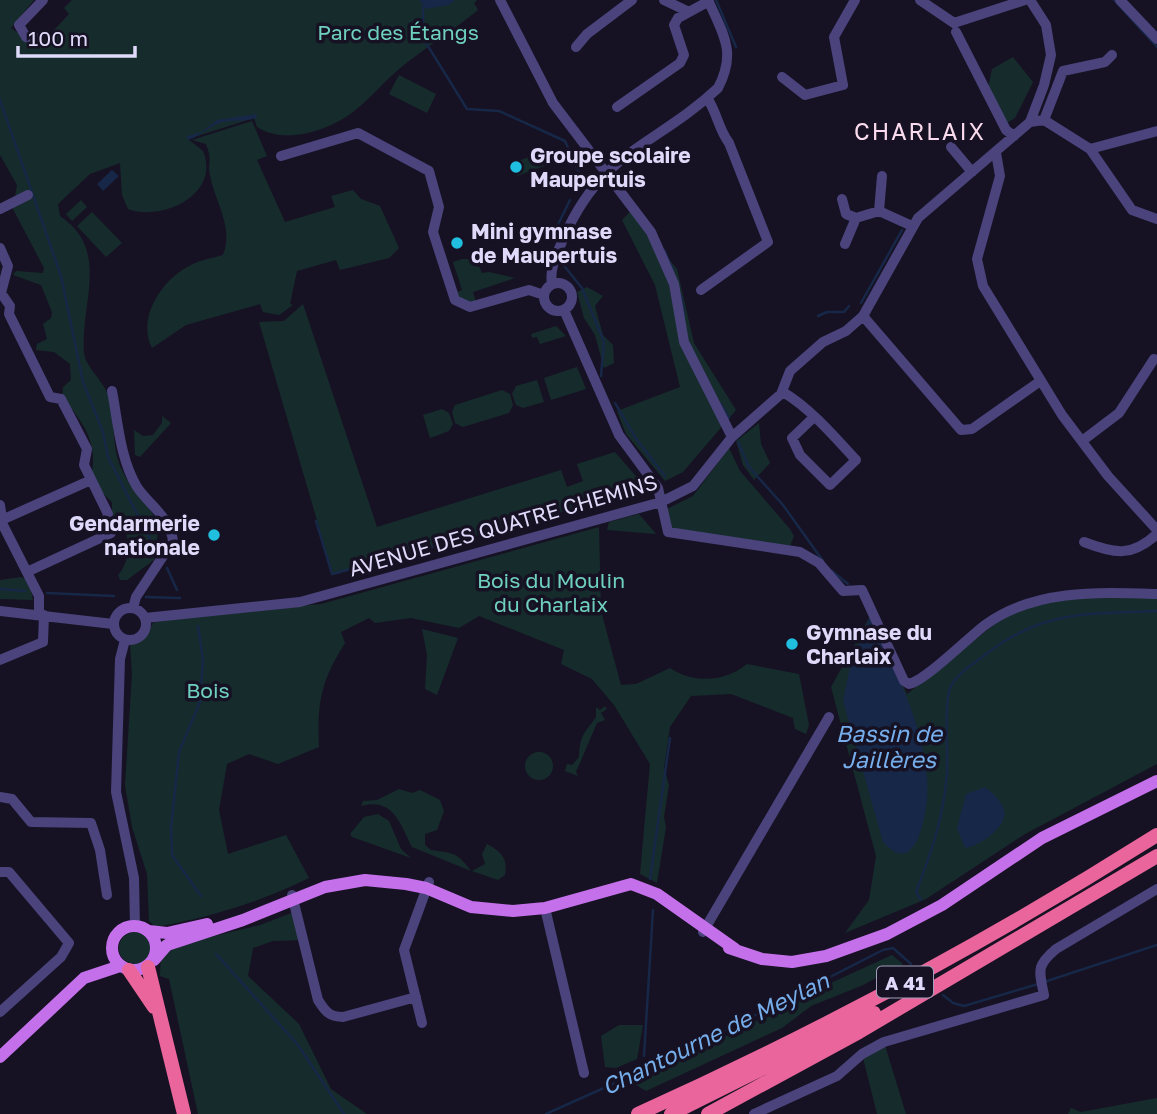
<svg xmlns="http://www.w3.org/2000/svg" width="1157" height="1114" font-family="'Golos Text',sans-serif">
	<rect width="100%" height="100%" fill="#161223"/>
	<path fill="#162c2c" d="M0,0H34L11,28L24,37L29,47L37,38L42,43L69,14L64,8L72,0H477L474,3L478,10C454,30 428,46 404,65C386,79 371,98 353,112C328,131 284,145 257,127L254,118L188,139L203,151C221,194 163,222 128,209L122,195L120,163L90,174L58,204L60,216C111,250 80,303 84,353C86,368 103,380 108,395C116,418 111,446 121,468C130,489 150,505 159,526L154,560L127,580H120L118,575C130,564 130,537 123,524L112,522V502L90,481C100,446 85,423 62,398L63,387L71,380L70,364L54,352L36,350L37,344L47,339L43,324L51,318L52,312L41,285L13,275L16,271L43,273L44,268L13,209L17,185L0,155Z
		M1013,57L1033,82L1015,118L1005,124L988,88L992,69Z
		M399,75L436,94L427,113L389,94Z
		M252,121L267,156L257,160L285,222L335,207L331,196L353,190L361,199L380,206L399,248L389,258L340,270L336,260L297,271L290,304L293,305L279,315L263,312L260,304L186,325L152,348C136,318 163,278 191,265C200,260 213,258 223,255C234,226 215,203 210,175C207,161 213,162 206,144L192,140Z
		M543,152L547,165L517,176L512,163Z
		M81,200L87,207L72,221L66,214Z
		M92,212L122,243L106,257L77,226Z
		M630,212L677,269L694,343L736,410L683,472L665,481L626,434L617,411L680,387L655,285L622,220Z
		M462,259H475L482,273L489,272L515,278L473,292L476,303H465L455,293L462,290L453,262Z
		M587,287L603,296L595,306L603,335L613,345L614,363L604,368L595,335L584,318L577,292Z
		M303,304L377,527L561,470L567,487L583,481L577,464L615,452L647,489L333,575L259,322L284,321Z
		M556,326L566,336L540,344L537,337L532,338L531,334Z
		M577,367L586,389L551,400L544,378Z
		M537,380L544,402L523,408L516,405L512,394L516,386Z
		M502,390L510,394L513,405L509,413L463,427L455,423L452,412L455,405Z
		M442,409L449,413L453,424L449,431L430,438L423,415Z
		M162,416L171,423L140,457L135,455L134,430L143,436L153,435L162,423Z
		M759,423L761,444L770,463L754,480L743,465L736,441Z
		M729,448L740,471L790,529L794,536L790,546L671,528L665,510L693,496Z
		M639,514L656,534L607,530L609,522Z
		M599,527L601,611L621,685L636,684L670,668C694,684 725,682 747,664L799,674L809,725L806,734L795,729L793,718L731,694L691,696L670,727L664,768L669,785L664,817L666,827L657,883L640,874L650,764L614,705L592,679L561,664L564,650L479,616L459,628L411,618L375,623L369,618L341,632L345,643C321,681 317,702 319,747L278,764L249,754L227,764L219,810L228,854L286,835L309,878C260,902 210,917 156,927L149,921L147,874L132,827L125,785L132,674L130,644L147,635L153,623L172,618L321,604Z
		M21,577L29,581L33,600L0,599V580Z
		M1068,596L1157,598V764L1025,834L926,899L845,933L869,900L876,856L831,687L870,616L907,694L1010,612Z
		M422,629L458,638L437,695L425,689L427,655Z
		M605,706L607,709L601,713L605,720L597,723L576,772L578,776L565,771L567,764L572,765L579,757C580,734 584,734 596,717V707L600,710Z
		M525 766a14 14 0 1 1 28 0a14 14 0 1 1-28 0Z
		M399,789L412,793L420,790L440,800L444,811L437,830L425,834V845L431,850C453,853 457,852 471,871L412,847C400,823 393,797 361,806L363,801L377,800Z
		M378,814L389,821L401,849L411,858L352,837L350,834L364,817Z
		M487,844C502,852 508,859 505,875L498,880L472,871L485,864L482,854Z
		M294,912L302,940L273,941L253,948L248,976L299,1024L331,1089L367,1114H198L169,979L160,976L161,954L169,947L260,925Z
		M119 948a16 16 0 1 1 32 0a16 16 0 1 1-32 0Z
		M892,955L903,964L861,986L811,1006L782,1028L646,1091L633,1083L833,982Z
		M619,1025H643L637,1059L616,1068L605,1067L601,1036Z
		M884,1042L906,1114H877L862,1054Z
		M1157,1098V1114H1068L1071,1108L1081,1112Z"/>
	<path fill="#172747" d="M419,0H455L449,5L426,9Z
		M256,114L257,118C245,122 235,120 223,122C210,125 201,136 188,140L187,136L201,132L217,120Z
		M112,170L119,176L103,191L97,184Z
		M870,616C898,676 943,759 922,826C920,834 917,844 910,850C900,859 890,849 883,842L843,701L850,667Z
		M985,787C991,792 1000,799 1003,807C1012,825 979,846 965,848L957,828L966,794Z"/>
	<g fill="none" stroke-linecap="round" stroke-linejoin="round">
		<path stroke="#172747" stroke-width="2.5" d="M716,0L736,47
			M1114,0L1157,47
			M423,7V38L467,109L499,111L565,141L582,179
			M0,100L61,276L83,382L103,432L108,457L159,557
			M552,237L570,200
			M664,250L673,270
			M561,262L582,288L604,342L601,376
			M681,296L684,314
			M861,303L902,230
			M818,316L827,312H844L849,306
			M615,403L637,440L665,476
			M720,403L729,418
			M738,442L749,467L783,505L823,561
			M316,521L332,574L471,536
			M167,568L177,590
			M832,571L848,584
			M0,589L25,591
			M47,593L114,596
			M146,597L180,598
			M198,626L203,660L200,702L179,752L171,828L172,855L201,896
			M650,879L670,738
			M921,900L916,892C931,853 944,816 947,773C948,754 944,703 950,688C956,675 970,666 981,658C1040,610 1085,614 1157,611
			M216,954L298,1045L344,1114
			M1044,982L1157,945
			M943,995L953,1003L964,1006L1038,984
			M644,1056L653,910
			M546,1114L675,1056L883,950L893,948L911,964"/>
		<path stroke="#4a437c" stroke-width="10" d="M500,0L553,103L651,232L674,284L684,342L732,437
			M664,0L689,12
			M920,0L954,23L1025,0
			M1120,0L1157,39
			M956,32L1006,130L1014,136
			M34,37L31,39L26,37L19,25L43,0
			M576,47L587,34L632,0
			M782,77L805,95L843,85L834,37L855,0
			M617,107L680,63L684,55L674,25L678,18L709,1
			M1044,120L1063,71L1105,62L1112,55
			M1030,122L1044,120L1090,149L1132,210L1157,219
			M951,147L972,172
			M1090,149L1157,131
			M996,153L1000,176L977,259L983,286L1062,415L1108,476L1157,530
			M281,156L358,133L429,171L439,207L433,232L455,300L470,307L529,290L544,295
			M842,199L846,214L856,218
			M0,209L28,195
			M879,211L882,176
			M845,244L856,218L879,211L912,226
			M0,248L8,266L1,293L10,306L9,314L50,397L61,399L87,449L84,465L108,514L106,523L111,533L29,571
			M544 297a14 14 0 1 1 28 0a14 14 0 1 1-28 0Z
			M552,284C549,267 558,252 564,237C603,149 656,146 718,88C737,52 723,34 708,0
			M701,290L768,242L729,143C718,128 717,112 707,98
			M564,310L619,435L658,488L668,532L800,552L819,563L843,591L862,590L904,681L909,684C926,680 968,638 985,625C1034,589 1099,592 1157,594
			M863,316L961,430L972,429L1039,382
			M112,391C118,422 120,459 137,487C150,506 170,517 173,541L136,597L133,608
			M783,392C811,409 834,436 856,460L830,485L800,455L792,438L814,417
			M1082,441L1119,413L1154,359
			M0,505L3,525L39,596V614
			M4,519L91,480
			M1084,542C1115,554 1132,557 1157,534
			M114 624a16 16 0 1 1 32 0a16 16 0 1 1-32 0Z
			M0,611L113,624
			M145,618L300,602L661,502L693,486L732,437L781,394L790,371L823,342L846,331L863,316L918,218L1030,122L1044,85L1051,55L1046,25L1030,0
			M125,640L120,659L116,792L134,878L135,926
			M0,660L43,642L44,615
			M0,797L12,799L31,822L91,823L100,850L107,895
			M0,872H9L69,943L61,957L0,1012
			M292,895L318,1000C325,1011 329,1017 343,1017L416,997
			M545,908L584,1073
			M703,932L829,717
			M422,1023L404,950L429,882
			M754,1114L837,1076L862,1054L884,1042L1044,995C1039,970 1036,966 1056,949L1157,889"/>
		<path stroke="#c570eb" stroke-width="12" d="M112 948a22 22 0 1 1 44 0a22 22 0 1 1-44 0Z
			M149,931L167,933L207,924
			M729,948L762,959L792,962L826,956L887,934L942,905L1042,838L1157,781
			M154,960L167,945L243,920L325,887L365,880L406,884L426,888L471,907L513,911L545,908L631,884L657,894L735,949
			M0,1057L84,978L120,966"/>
		<path stroke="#e9659b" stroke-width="14" d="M148,967L184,1114
			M129,970L154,1007
			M638,1114C817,1033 991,940 1157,835
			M671,1114L874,1013
			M708,1114L859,1032L1157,856"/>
	</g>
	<g fill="#20bfdf" stroke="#161223" stroke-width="2.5">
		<circle cx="516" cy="167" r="7"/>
		<circle cx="457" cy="243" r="7"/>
		<circle cx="214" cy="535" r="7"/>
		<circle cx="792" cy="644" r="7"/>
	</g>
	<g text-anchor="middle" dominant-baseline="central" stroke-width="7" stroke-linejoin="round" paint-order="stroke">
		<rect fill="#161223" stroke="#a39eba" stroke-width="2" x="877" y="966.5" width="56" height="31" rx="5"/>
		<g font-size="19" font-weight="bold" fill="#e0dafa">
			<text x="905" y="982">A 41</text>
		</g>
		<g font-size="21" fill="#6fd0bf" stroke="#161223">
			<text x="398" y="32">Parc des Étangs</text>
			<text x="551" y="580">Bois du Moulin<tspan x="551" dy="24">du Charlaix</tspan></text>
			<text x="208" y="690">Bois</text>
		</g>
		<g font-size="21" font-weight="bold" fill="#e0dafa" stroke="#161223" text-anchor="start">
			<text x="530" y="155">Groupe scolaire<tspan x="530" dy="24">Maupertuis</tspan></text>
			<text x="471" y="231">Mini gymnase<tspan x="471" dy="24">de Maupertuis</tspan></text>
			<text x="200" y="523" text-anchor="end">Gendarmerie<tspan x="200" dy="24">nationale</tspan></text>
			<text x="806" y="632">Gymnase du<tspan x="806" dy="24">Charlaix</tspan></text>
		</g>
		<g font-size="21" fill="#e0dafa" stroke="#161223">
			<text transform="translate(503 525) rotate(-16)">AVENUE DES QUATRE CHEMINS</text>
		</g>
		<g font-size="23" letter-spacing="2" fill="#fadbed" stroke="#161223">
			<text x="920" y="131">CHARLAIX</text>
		</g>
		<g font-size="23" font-style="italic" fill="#76adeb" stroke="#161223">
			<text x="889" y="733">Bassin de<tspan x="889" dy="26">Jaillères</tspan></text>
			<text transform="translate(715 1033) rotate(-26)">Chantourne de Meylan</text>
		</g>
	</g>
	<path d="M18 46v10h117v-10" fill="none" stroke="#e0dafa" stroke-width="3.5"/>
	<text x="28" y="46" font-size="21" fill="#e0dafa" stroke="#161223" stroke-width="5" paint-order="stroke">100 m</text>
</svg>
